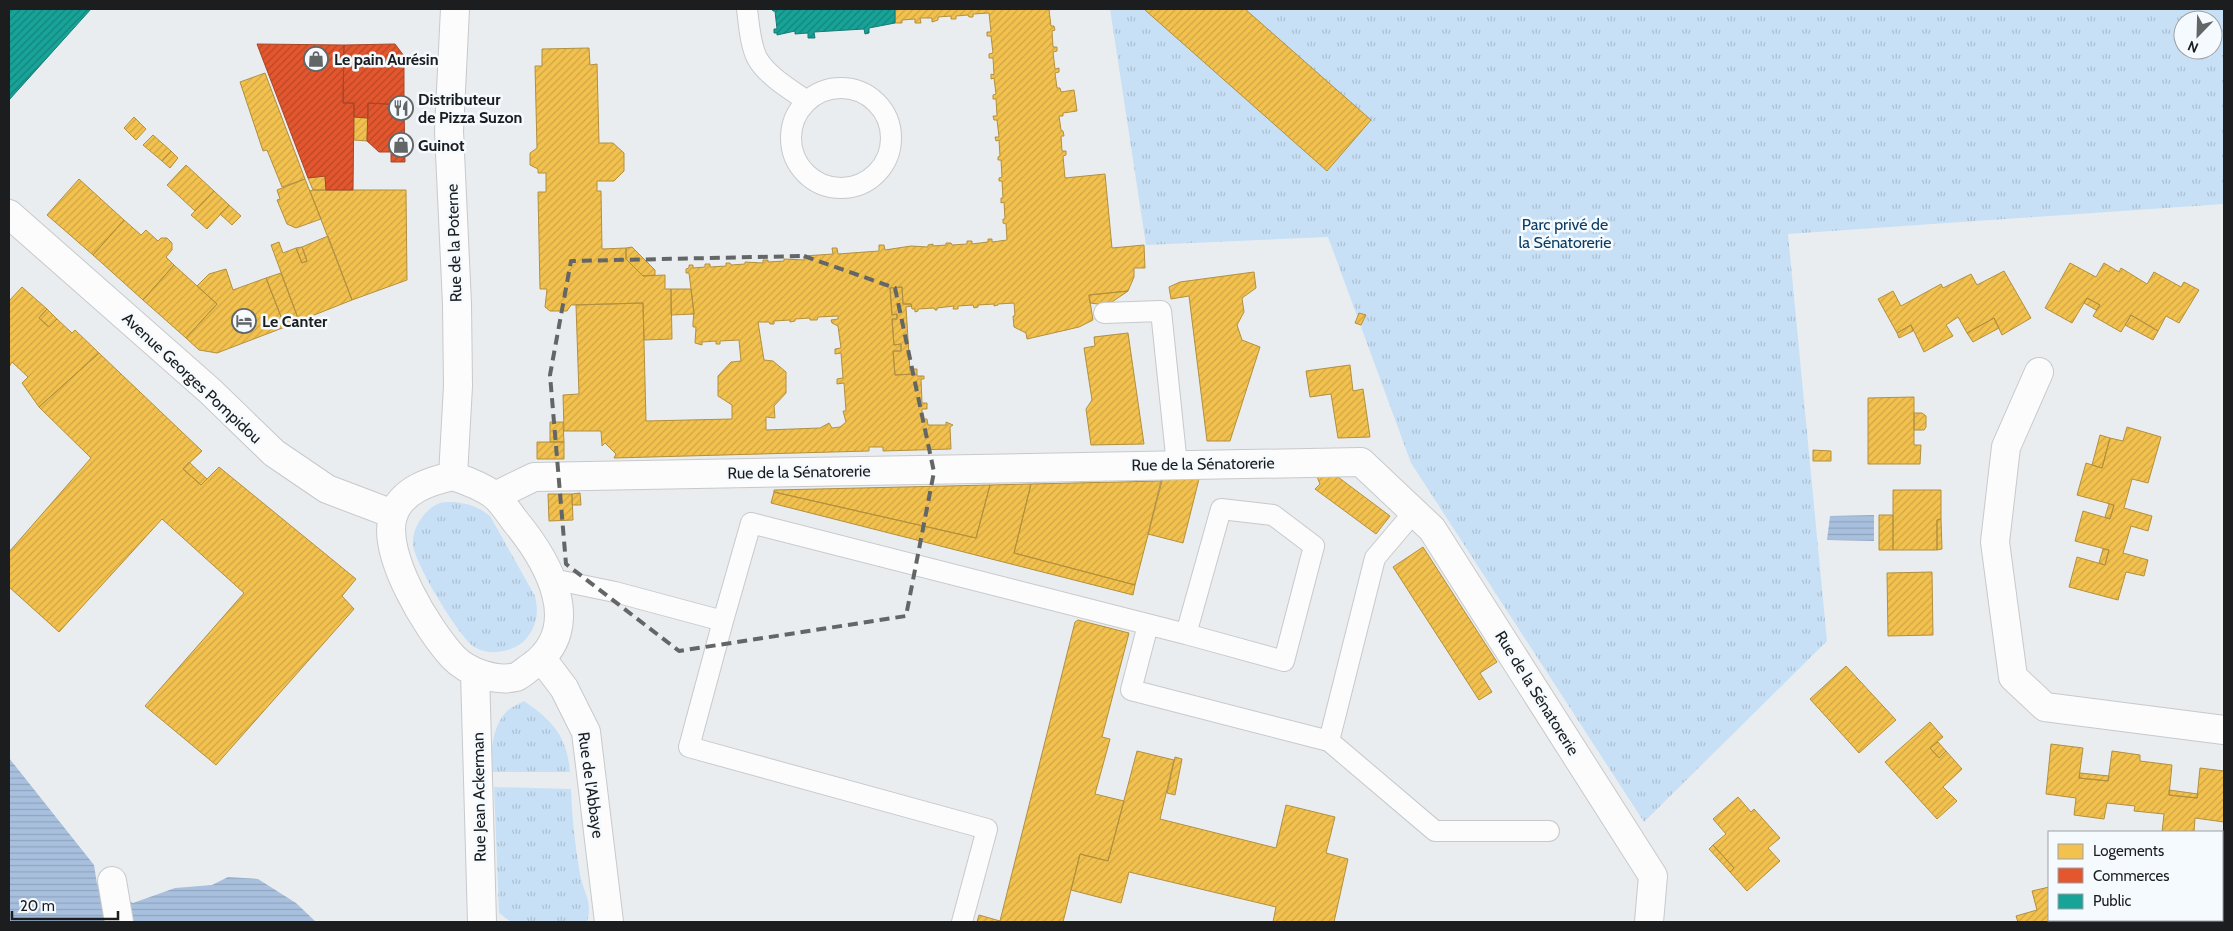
<svg xmlns="http://www.w3.org/2000/svg" width="2233" height="931" font-family="Cabin,sans-serif">
	<defs>
		<pattern id="grass-tufts" width="24" height="20" patternUnits="userSpaceOnUse" patternTransform="scale(1.25)"><rect width="24" height="20" fill="#c8e0f6"/><path d="M3 7l-1-3M5 7V3M7 7l1-3M15 17l-1-3M17 17v-4M19 17l1-3" fill="none" stroke="#abc0d2"/></pattern>
		<pattern id="water-rules" width="6" height="5" patternUnits="userSpaceOnUse" patternTransform="scale(1.25)"><rect width="6" height="5" fill="#a8c0de"/><path d="M0 2.5h6" fill="none" stroke="#90a5be"/></pattern>
		<pattern id="homes-hatch" width="6" height="6" patternUnits="userSpaceOnUse" patternTransform="scale(1.25)"><rect width="6" height="6" fill="#f2c14e"/><path d="M-1 1l2-2M0 6l6-6M5 7l2-2" fill="none" stroke="#cfa544"/></pattern>
		<pattern id="shops-hatch" width="6" height="6" patternUnits="userSpaceOnUse" patternTransform="scale(1.25)"><rect width="6" height="6" fill="#e4572e"/><path d="M-1 1l2-2M0 6l6-6M5 7l2-2" fill="none" stroke="#b84727"/></pattern>
		<pattern id="public-hatch" width="6" height="6" patternUnits="userSpaceOnUse" patternTransform="scale(1.25)"><rect width="6" height="6" fill="#17a398"/><path d="M-1 1l2-2M0 6l6-6M5 7l2-2" fill="none" stroke="#14847b"/></pattern>
	</defs>
	<rect width="100%" height="100%" fill="#eaedef"/>
	<path fill="url(#grass-tufts)" fill-rule="evenodd" d="M1110,9H2224V204L1788,234L1827,641L1644,822L1411,463L1328,237L1146,245ZM2183,20H2213V50H2183Z
		M451,502C467,503 477,506 490,516L535,596C539,612 537,626 526,639C515,652 488,657 473,646C458,635 415,564 413,545C411,529 425,508 440,503C443,502 448,502 451,502Z
		M524,701C553,721 567,736 570,772H492C490,752 492,726 507,711C511,707 519,704 524,701Z
		M494,787L571,789C572,818 575,846 580,874C584,894 593,902 587,922H511L499,913Z"/>
	<path fill="url(#water-rules)" d="M1874,515V541L1827,540L1830,516Z
		M9,758L94,865L97,884L108,900L123,898L133,903L175,888L212,885L228,877L258,879L296,903L316,922H9Z"/>
	<path fill="url(#homes-hatch)" stroke="#b29040" fill-rule="evenodd" d="M895,9H1053L1049,10L1051,26H1054L1055,30L1052,31L1053,47H1057V51L1053,52L1055,69L1059,68V72L1055,73L1057,88H1060L1061,92L1074,90L1077,111L1063,113V116H1059L1061,130L1063,131L1064,136H1061L1062,151H1066V155L1063,156L1065,178L1105,174L1112,248L1144,245L1145,268H1134V277L1128,291L1089,295L1093,320L1079,327L1027,339L1026,333L1014,327L1013,316H1015L1014,303L998,304V305L994,306V304L978,305V307L974,308L973,305L958,306V309H953L954,306L937,308V310H935L934,308L918,309V311L915,312V309H912L911,304H903L902,287L890,288L892,315L897,314V319H892L894,345L901,344V351H893L895,375L914,374L913,369H917V376H924V379H921L922,403H927V409H922V419H927L928,425H946V422L953,425L950,427L951,449L883,451V447H869V451L614,458L616,454L605,443L602,446L601,431H564L563,395L579,394L576,305L643,303L646,421L732,419V405L718,396V376L731,362L741,361L739,340L720,341V344H716V341L702,342V345L695,343L696,327H693V322L694,313L689,273H686V269L689,268V265H693V268L705,267V264H710V267L726,266V263H730L731,265L745,264V262L763,263V260H768V262L784,261V259L804,260V256L833,254L832,248H837L838,254L879,251V245H884L885,250L911,246L928,247V245L933,244V246L946,245V243H951L952,245L967,244V241H972V244L988,242V239H992V242L1007,240L1006,224L1003,223V219H1005L1004,202L1001,203V198H1003L1002,181H999V178L1002,177L1001,160H998V157L1000,156L999,140L996,141L995,137H999L997,120H994L993,116H997L996,99H993V95L996,94L994,78L991,79V74L994,75L993,58H989V54L993,53L991,36H987V32H991L989,13L973,14V17H969L968,15L956,16V19H951V16L938,17V20L932,22V18H920L921,23H915V19L902,20V23H895ZM838,316V319L831,320L832,323L838,326L841,348L835,349V354L841,353L843,378L837,379V384L844,383L846,411H843L846,422L840,427L832,428L829,423L820,428L766,430V417L775,418L774,406L786,393V372L773,361L764,360L758,322H769L770,324H774V321L790,320V322L795,321V319L810,318V320H817L818,317Z
		M1146,9H1245L1371,120L1327,171L1145,10Z
		M589,48L590,65L597,64L599,143H613L624,153V171L614,181H597V191H601L602,249L626,248V259L643,276L665,275V289H671L672,339L644,340L643,303L571,305L567,311H550L545,307L547,289H540L538,192H546V173H538V169L530,165V153L537,148L535,66H542V49Z
		M265,73L305,179L282,187L267,150L263,151L240,82Z
		M134,117L146,129L136,140L124,128Z
		M354,117L368,118L367,141L354,140Z
		M153,135L171,151L162,161L143,145Z
		M171,151L178,158L170,168L162,161Z
		M186,165L214,191L195,211L167,185Z
		M325,176L326,190H313L308,178Z
		M79,179L124,220L93,255L47,215Z
		M305,179L321,219L296,228L287,224L277,200L280,199L277,190Z
		M313,190H406L407,280L352,300L310,191Z
		M214,191L229,205L207,229L191,215Z
		M229,205L241,216L232,225L220,214Z
		M124,220L141,235L146,230L158,241L161,238H167L172,243V250L166,257L174,265L143,300L93,255Z
		M328,236L352,300L299,321L271,245L279,242L283,253L296,248L302,263L307,261L302,247Z
		M302,247L307,261L302,263L296,248Z
		M632,247L655,270V275L643,276L626,259V248Z
		M2070,263L2096,277L2104,263L2119,272L2121,268L2147,284L2154,272L2181,287L2184,282L2199,290L2179,323L2166,316L2158,331L2131,315L2121,332L2093,316L2100,305L2087,298L2072,323L2045,308Z
		M174,265L217,304L186,338L143,300Z
		M226,269L233,290L266,278L285,327L217,353L199,350L186,338L217,304L197,286L209,274Z
		M2004,271L2031,318L2002,335L1994,318L1967,333L1958,317L1946,325L1953,336L1924,352L1911,325L1897,333L1878,299L1893,291L1901,306L1941,284L1943,288L1971,274L1977,285Z
		M1254,272L1256,288L1242,298L1244,312L1237,325L1242,340L1260,347L1230,441H1207L1189,296L1171,299L1169,287L1180,282Z
		M281,273L299,321L285,327L266,278Z
		M22,287L47,309L39,318L49,327L57,319L72,333L75,330L99,353L39,407L22,383L28,377L12,362L9,367V301Z
		M902,287L903,304H911L912,306L906,307L910,371L913,370L914,374L895,375L893,351H901V344L894,345L892,319H897V314L892,315L890,288Z
		M671,289H691L694,314L671,315Z
		M1128,291L1112,302L1098,304L1090,303L1089,295Z
		M2087,298L2100,305L2096,310L2084,303Z
		M47,309L57,319L49,327L39,318Z
		M1359,313L1366,315L1361,325L1355,323Z
		M2131,315L2158,331L2153,340L2125,325Z
		M1994,318L1999,328L1973,342L1967,333Z
		M1911,325L1913,331L1899,338L1897,333Z
		M1128,333L1144,444L1091,445L1086,409L1092,400L1084,348L1095,346L1094,337Z
		M99,353L202,451L183,469L201,485L219,467L356,579L342,596L354,609L216,765L145,706L244,593L162,519L59,632L9,587V552L91,458L39,407Z
		M1350,365L1353,391L1363,389L1370,437L1338,438L1331,394L1310,397L1306,371Z
		M1914,397V445H1921L1920,464H1868V398Z
		M1914,413H1922L1926,416V427L1924,430H1914Z
		M550,422H563L564,442H550Z
		M2127,427L2161,437L2148,483L2132,479L2124,508L2152,516L2148,531L2131,526L2123,553L2148,560L2144,576L2126,572L2118,600L2069,587L2077,557L2105,565L2109,550L2075,541L2083,511L2110,519L2114,505L2077,495L2086,463L2102,468L2110,438L2123,441Z
		M2100,435L2110,438L2102,468L2092,465Z
		M537,442H564V459H537Z
		M1813,450L1831,451V461H1813Z
		M189,462L207,479L201,485L183,469Z
		M1330,471L1390,516L1376,534L1315,489L1320,484L1315,472Z
		M1200,475L1183,543L1148,534L1162,477Z
		M1162,481L1135,585L1014,553L1031,484Z
		M1031,484L1014,553L1135,585L1133,595L771,503L774,492L976,538L990,485Z
		M990,485L976,538L774,492V490Z
		M1893,490H1941V519L1937,520V550H1893Z
		M580,493L581,505H572V494Z
		M548,494H572L573,520L549,521Z
		M2109,504L2114,505L2110,519L2105,517Z
		M1879,515H1893V550H1879Z
		M1941,519L1942,549L1937,550V520Z
		M1423,547L1497,662L1480,673L1492,692L1479,700L1393,567Z
		M2103,549L2109,550L2105,565L2099,563Z
		M1932,572L1933,635L1888,636L1887,573Z
		M1078,620L1129,633L1102,737L1110,739L1095,794L1124,801L1108,861L1080,854L1063,922H977L979,915L1000,921L1075,622Z
		M1846,666L1896,720L1859,753L1810,699Z
		M1930,722L1943,737L1930,748L1939,758L1946,751L1962,769L1943,787L1957,801L1937,819L1885,762Z
		M1938,742L1946,751L1939,758L1930,748Z
		M2051,744L2083,748L2079,778L2108,781L2112,751L2140,755V761L2172,765L2169,795L2197,798L2200,768L2224,771V847H2222L2224,822L2195,818L2194,832H2162L2164,814L2134,811L2135,806L2107,803L2104,819L2074,815L2076,798L2046,794Z
		M1137,751L1174,760L1160,819L1276,848L1286,805L1335,817L1326,853L1348,859L1334,922H1273L1276,907L1129,872L1121,903L1071,890L1080,854L1108,861Z
		M1175,757L1182,759L1175,795L1167,793Z
		M2080,773L2109,776L2108,781L2079,778Z
		M2169,790L2198,794L2197,798L2169,795Z
		M1738,797L1751,812L1754,809L1780,838L1768,848L1780,861L1747,891L1730,872L1734,868L1713,845L1726,834L1713,819Z
		M1713,845L1734,868L1730,872L1709,849Z
		M2049,887V920H2084L2085,922H2018L2016,916L2037,910L2032,891Z"/>
	<path fill="url(#shops-hatch)" stroke="#a84629" d="M257,44L344,45L343,103H354L353,190H326L325,176L308,178Z
		M395,44L404,56V105L368,103V118L354,117V103H343L344,45Z
		M368,103L404,105L405,162H391V152H379L367,141Z"/>
	<path fill="url(#public-hatch)" stroke="#187b73" d="M9,9H91L9,100Z
		M772,9H895V23L869,28V33L865,34L864,29L814,32L815,38H808V33L795,34V31L777,35V33H774V29H777L775,11H773Z"/>
	<g fill="none" stroke-linecap="round" stroke-linejoin="round">
		<defs>
			<path id="lane" d="M747,9C749,24 750,44 757,58C766,75 791,90 807,101
				M791 138a50 50 0 1 1 100 0a50 50 0 1 1-100 0Z
				M1104,313L1161,311L1177,465
				M552,579L615,592L723,621L689,747L987,829L962,922
				M723,621L751,523L1186,634L1221,509L1273,515L1314,546L1284,661L1186,634
				M1148,625L1131,690L1329,741L1375,558L1414,512
				M1329,741L1435,831H1549"/>
			<path id="street" d="M2039,372L2006,447L1995,542L2013,677L2045,707L2224,730
				M495,496L534,477L1361,462L1432,529L1653,876L1649,922
				M112,881L119,922"/>
			<path id="secondary" d="M9,214L210,391L274,453L327,489L393,514
				M453,476C468,481 481,486 494,495C502,502 509,513 515,521C548,561 586,627 532,666C527,669 521,675 516,677C496,682 467,672 453,657C428,630 381,554 393,516C401,490 430,481 453,476Z
				M453,476L458,386L457,304L449,131L455,9
				M542,659L564,688L586,732L609,922
				M475,672L482,922"/>
		</defs>
		<use href="#lane" stroke="#c7c9cb" stroke-width="22"/>
		<use href="#street" stroke="#c7c9cb" stroke-width="30"/>
		<use href="#secondary" stroke="#c7c9cb" stroke-width="30"/>
		<use href="#lane" stroke="#fcfcfd" stroke-width="20"/>
		<use href="#street" stroke="#fcfcfd" stroke-width="28"/>
		<use href="#secondary" stroke="#fcfcfd" stroke-width="28"/>
	</g>
	<path fill="none" stroke="#636667" stroke-width="4" stroke-dasharray="10 6" stroke-linejoin="round" d="M804,256L895,288L934,472L906,616L679,651L566,564L550,375L571,261Z"/>
	<defs>
		<symbol id="shop-ring" viewBox="-11 -11 22 22"><circle r="9.5" fill="#f5faff" stroke="#636667" stroke-width="1.5"/><path d="M-5-2.5h2.3a2.7 3.5 0 0 1 5.4 0H5L5.5 6h-11ZM-1.5-2.5h3a1.5 2.3 0 0 0-3 0Z" fill="#636667"/></symbol>
		<symbol id="restaurant-ring" viewBox="-11 -11 22 22"><circle r="9.5" fill="#f5faff" stroke="#636667" stroke-width="1.5"/><path d="M-5-6h1v4h1v-4h1v4h1v-4h1v5L-1.5 .5V6h-2V.5L-5-1ZM5-6V6H3V1.5H1.5Q1.5-4 5-6Z" fill="#636667"/></symbol>
		<symbol id="hotel-ring" viewBox="-11 -11 22 22"><circle r="9.5" fill="#f5faff" stroke="#636667" stroke-width="1.5"/><path d="M-6-4.5h1.5V1H6V5H4.5V3h-9V5H-6ZM-4 0a1.8 1.8 0 1 1 3.6 0ZM.5 0V-2.5h3Q6-2.5 6 0Z" fill="#636667"/></symbol>
	</defs>
	<g fill-rule="evenodd">
		<use href="#shop-ring" x="302" y="45" width="28" height="28"/>
		<use href="#restaurant-ring" x="387" y="94" width="28" height="28"/>
		<use href="#shop-ring" x="387" y="131" width="28" height="28"/>
		<use href="#hotel-ring" x="230" y="307" width="28" height="28"/>
	</g>
	<g text-anchor="middle" dominant-baseline="central" stroke-width="5" stroke-linejoin="round" paint-order="stroke">
		<g font-size="16" font-weight="bold" fill="#1b1d1e" stroke="#f5faff" text-anchor="start">
			<text x="334" y="59">Le pain Aurésin</text>
			<text x="418" y="99">Distributeur<tspan x="418" dy="18">de Pizza Suzon</tspan></text>
			<text x="418" y="145">Guinot</text>
			<text x="262" y="321">Le Canter</text>
		</g>
		<g font-size="16" fill="#0e3d63" stroke="#f5faff">
			<text x="1565" y="224">Parc privé de<tspan x="1565" dy="18">la Sénatorerie</tspan></text>
		</g>
		<g font-size="16" fill="#1b1d1e" stroke="#f5faff">
			<text transform="translate(454 243) rotate(-92)">Rue de la Poterne</text>
			<text transform="translate(192 378) rotate(43)">Avenue Georges Pompidou</text>
			<text transform="translate(1203 464) rotate(-1)">Rue de la Sénatorerie</text>
			<text transform="translate(799 472) rotate(-1)">Rue de la Sénatorerie</text>
			<text transform="translate(1537 693) rotate(58)">Rue de la Sénatorerie</text>
			<text transform="translate(591 785) rotate(82)">Rue de l'Abbaye</text>
			<text transform="translate(479 797) rotate(-91)">Rue Jean Ackerman</text>
		</g>
	</g>
	<rect width="2233" height="931" fill="none" stroke="#1b1d1e" stroke-width="20"/>
	<rect x="2048" y="831" width="175" height="90" fill="#f5faff" stroke="#9ea2a5"/>
	<rect x="2058" y="844" width="25" height="15" fill="#f2c14e" stroke="#9ea2a5"/>
	<text x="2093" y="856" font-size="15" fill="#1b1d1e">Logements</text>
	<rect x="2058" y="868" width="25" height="15" fill="#e4572e" stroke="#9ea2a5"/>
	<text x="2093" y="881" font-size="15" fill="#1b1d1e">Commerces</text>
	<rect x="2058" y="894" width="25" height="15" fill="#17a398" stroke="#9ea2a5"/>
	<text x="2093" y="906" font-size="15" fill="#1b1d1e">Public</text>
	<g transform="translate(2198 35) rotate(203)"><circle r="24" fill="#f5faff" stroke="#9ea2a5"/>
	<path d="M0-4L9 19L0 12L-9 19Z" fill="#636667"/>
	<text y="-8" font-size="14" font-weight="bold" text-anchor="middle" fill="#1b1d1e">N</text>
	</g>
	<path d="M12 911v8h106v-8" fill="none" stroke="#1b1d1e" stroke-width="2.5"/>
	<text x="20" y="911" font-size="15" fill="#1b1d1e" stroke="#f5faff" stroke-width="4" paint-order="stroke">20 m</text>
</svg>
